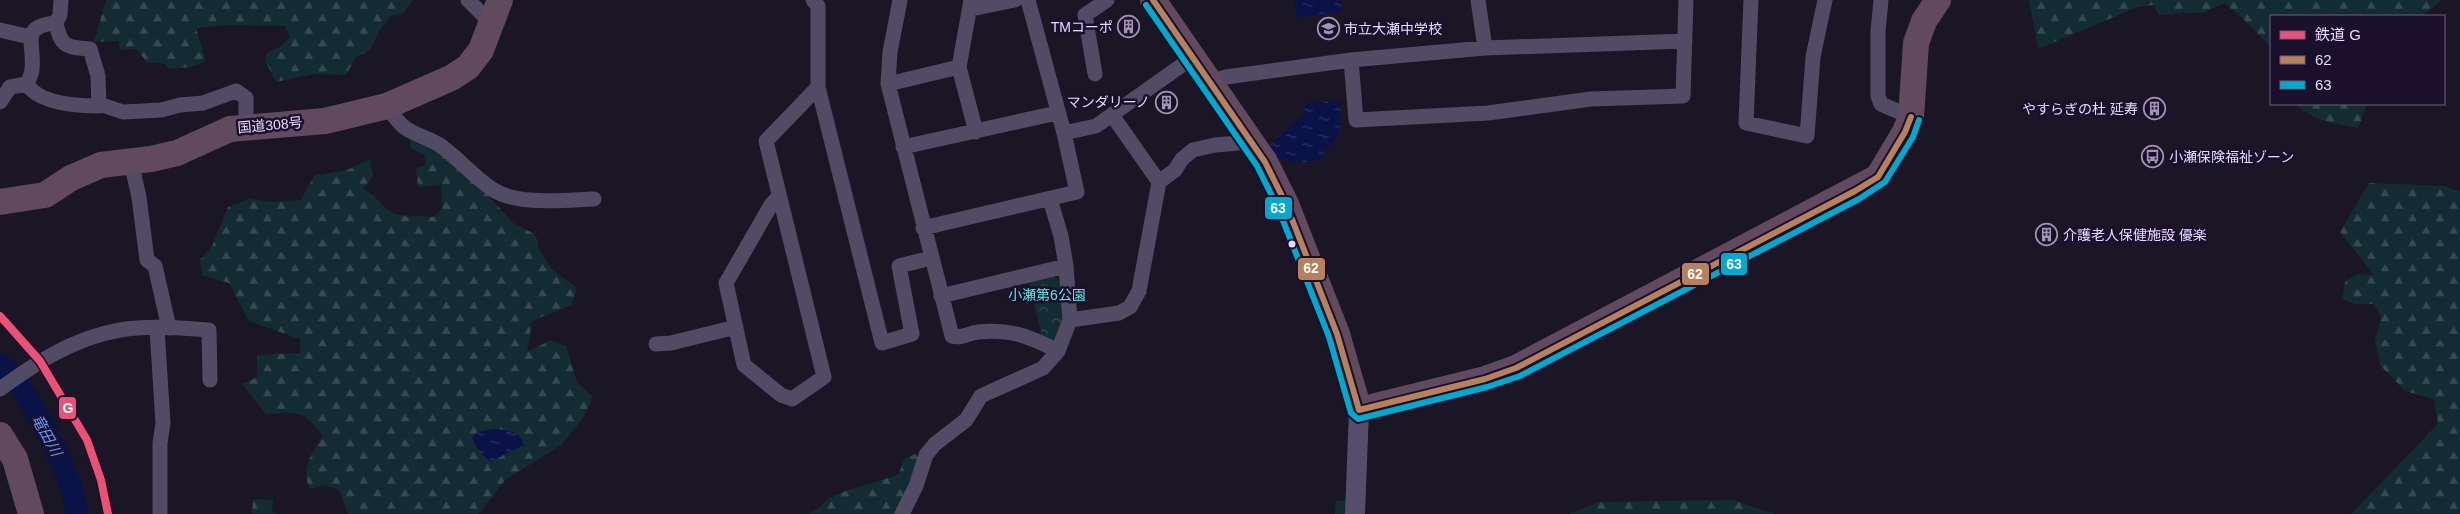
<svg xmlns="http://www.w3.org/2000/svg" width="2460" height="514" font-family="Helvetica,'Noto Sans JP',sans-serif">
	<defs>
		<pattern id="forest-firs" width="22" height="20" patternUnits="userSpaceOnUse" patternTransform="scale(1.25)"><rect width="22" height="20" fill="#132c33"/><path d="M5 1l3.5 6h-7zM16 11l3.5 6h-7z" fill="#354a52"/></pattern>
		<pattern id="park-crowns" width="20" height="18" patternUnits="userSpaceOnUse" patternTransform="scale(1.25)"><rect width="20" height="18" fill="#132c33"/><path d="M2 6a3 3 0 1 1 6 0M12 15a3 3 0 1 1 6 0" fill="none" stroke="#354a52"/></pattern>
		<pattern id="water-ripples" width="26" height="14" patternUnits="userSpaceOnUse" patternTransform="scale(1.25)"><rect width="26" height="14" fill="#0b1248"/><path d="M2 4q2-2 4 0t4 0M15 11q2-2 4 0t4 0" fill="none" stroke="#2f3463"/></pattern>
	</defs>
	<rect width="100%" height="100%" fill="#1b1625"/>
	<path fill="url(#forest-firs)" d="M106,0H413L403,13L391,16L379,31L370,50L356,57L346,75L313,74L276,82L265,60L267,53L280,47L290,37L285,26L226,25L196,28L206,61L191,67L170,69L165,64L147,62L136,49L121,50L118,41L94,42Z
		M2029,0H2442L2422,16H2271V47L2238,14L2224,3L2205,12L2159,15L2154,5L2138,7L2038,49Z
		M2296,104H2367L2358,128C2335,124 2313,121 2296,104Z
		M410,135L423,139L486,193L513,223L534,234L538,241V248L552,270L577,288L572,305L532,321L527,352L551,340L566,346L577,382L593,397L583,418L561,445L505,480L479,514H348L339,490L325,485L310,489C300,469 312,453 323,436C303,409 297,412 266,414L242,384L257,377V355L300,353V339L249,321L229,283L202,275L200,260L212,246L228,207L248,199L272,202L301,200L314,176L347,170L370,159L373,176L363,189C376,196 378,201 387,209C397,219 420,215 433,217L442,209L441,185L418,187L416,168L426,165L424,154L411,148Z
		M2369,183L2446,186L2460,192V514H2351L2438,424L2434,399L2405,391L2380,365L2375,340L2381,318L2374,304H2355L2342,299L2345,282L2358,274L2374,275L2340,232Z
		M915,454L920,458L896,514H807C819,511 825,499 836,495C857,486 879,482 899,474L904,459Z
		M253,499L273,500L272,512L278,514H252Z
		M1348,500V514H1335L1336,501Z
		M1733,500L1775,514H1568L1600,502Z"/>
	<path fill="url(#park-crowns)" d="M1052,275L1060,281L1064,321L1058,341L1050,343L1043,339L1028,282Z"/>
	<path fill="url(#water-ripples)" d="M1294,0H1340L1342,12L1297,18Z
		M1340,101C1341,121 1344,141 1322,151L1325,157C1314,163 1286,166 1276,156C1273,153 1271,148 1270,145L1305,114L1304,103Z
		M493,429C504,429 522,431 524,445L490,462L478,451L472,437L477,432Z"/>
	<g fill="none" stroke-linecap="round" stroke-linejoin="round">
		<path stroke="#0b1248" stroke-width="22" d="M0,364C31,393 72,473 77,514"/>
		<path stroke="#514b65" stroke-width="15" d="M468,0L491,23
			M813,0L818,6V87L882,343L912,334L899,266L931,258
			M900,0L890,52L888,84L952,336C963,339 968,333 978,332C1011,329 1029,336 1058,351
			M1478,0L1485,48
			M1751,0L1746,123L1807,136L1813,57L1825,0
			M1881,0L1878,31V96L1881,104L1911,117
			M971,9L1015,0
			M0,30L30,37
			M1351,60L1356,120L1488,113L1591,99L1683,96L1686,0
			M959,67L976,132
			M1095,74L1085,15L1107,0
			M1210,82L1226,77L1351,60L1485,48L1685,41
			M27,84C29,79 32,74 32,69C35,44 19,26 56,23
			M888,84L959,67L971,0
			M0,102L10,87L27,84C39,104 77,106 99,106L98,76L90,49C66,47 61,47 56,23L60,15L61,0
			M99,104L123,112L161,110L180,105L203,103L236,91L246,98V126
			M387,106C393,114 398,124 407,129C418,136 431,139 441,146C459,159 473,176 492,189C517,206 565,200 594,199
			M1112,115L1159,182
			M1064,133L1096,126L1192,58
			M903,147L1057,113
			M131,162L139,197L147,260L155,266L169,328
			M779,196L771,205L726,283L744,365L781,395L792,399L824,377L766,141L818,87
			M923,228L1077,192L1064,133L1028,0
			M941,296L1066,266
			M1070,320L1119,313L1130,307L1139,291L1159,182L1175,170L1182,159L1193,150L1215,145L1251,142
			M157,329L163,423L160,443V514
			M656,344L671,343L736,327
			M0,389C37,362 74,338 120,330C149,325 180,328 209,330L210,380
			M902,514L916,486L926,455L935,444L966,420L981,396L1043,368L1058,351L1070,320L1066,266L1061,236L1050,199"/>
		<path stroke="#564d6b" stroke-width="20" d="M1355,514L1359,410"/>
		<path stroke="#614a60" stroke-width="26" d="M1153,0L1265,162L1286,204L1337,334L1359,410L1485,379L1516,368L1878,177L1905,132L1911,117L1916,43L1924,21L1938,0
			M0,202L45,195L71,178L101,165L151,159L177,153L230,129L325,121L387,106L451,78L468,67L481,50L500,0
			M0,435L15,459L31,514"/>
		<defs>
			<path id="bus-1" d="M1153,0L1265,162L1286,204L1337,334L1359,410L1485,379L1516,368L1855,191L1878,177L1905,132L1911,117"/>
			<path id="bus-2" d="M1146,5L1257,166L1278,208L1329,337L1351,413L1358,419L1487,387L1520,376L1859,199L1885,182L1913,137L1919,120"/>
		</defs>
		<use href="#bus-1" stroke="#1a102b" stroke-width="10"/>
		<use href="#bus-2" stroke="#1a102b" stroke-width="10"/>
		<use href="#bus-1" stroke="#b6815c" stroke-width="6"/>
		<use href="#bus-2" stroke="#00a9ce" stroke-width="6"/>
		<defs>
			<path id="rail-1" d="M0,316L40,361L87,440L101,480L108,514"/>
		</defs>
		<use href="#rail-1" stroke="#1a102b" stroke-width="11"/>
		<use href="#rail-1" stroke="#eb5076" stroke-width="8"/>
	</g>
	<defs>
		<symbol id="building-ring" viewBox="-11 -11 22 22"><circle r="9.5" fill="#1a102b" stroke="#9f95b3" stroke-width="1.5"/><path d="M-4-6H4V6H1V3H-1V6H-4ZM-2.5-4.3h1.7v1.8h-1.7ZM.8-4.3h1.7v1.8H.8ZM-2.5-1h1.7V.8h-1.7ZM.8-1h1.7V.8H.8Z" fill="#9f95b3"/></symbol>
		<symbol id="school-ring" viewBox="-11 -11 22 22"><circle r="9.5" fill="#1a102b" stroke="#9f95b3" stroke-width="1.5"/><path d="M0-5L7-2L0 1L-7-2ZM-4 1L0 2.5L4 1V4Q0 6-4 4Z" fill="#9f95b3"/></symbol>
		<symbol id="bus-ring" viewBox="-11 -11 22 22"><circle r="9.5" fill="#1a102b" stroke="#9f95b3" stroke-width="1.5"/><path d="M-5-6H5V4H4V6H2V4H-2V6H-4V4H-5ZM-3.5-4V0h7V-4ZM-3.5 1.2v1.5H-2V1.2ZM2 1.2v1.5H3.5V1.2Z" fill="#9f95b3"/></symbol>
	</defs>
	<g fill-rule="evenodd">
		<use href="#building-ring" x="1116" y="14" width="25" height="25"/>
		<use href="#school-ring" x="1316" y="16" width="25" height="25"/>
		<use href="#building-ring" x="1154" y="90" width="25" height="25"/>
		<use href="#building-ring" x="2142" y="96" width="25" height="25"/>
		<use href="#bus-ring" x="2140" y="144" width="25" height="25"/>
		<use href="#building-ring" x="2034" y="222" width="25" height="25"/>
	</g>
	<circle fill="#e6d9ff" stroke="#1a102b" stroke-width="2" cx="1292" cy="244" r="4.5"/>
	<g text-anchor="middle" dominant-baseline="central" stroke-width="5" stroke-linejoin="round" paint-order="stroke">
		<g font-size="14" fill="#e6d9ff" stroke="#1a102b" text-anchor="end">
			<text x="1113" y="27">TMコーポ</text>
			<text x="1344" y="29" text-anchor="start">市立大瀬中学校</text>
			<text x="1150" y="102">マンダリーノ</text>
			<text x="2138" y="109">やすらぎの杜 延寿</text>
			<text x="2169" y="157" text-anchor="start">小瀬保険福祉ゾーン</text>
			<text x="2063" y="235" text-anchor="start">介護老人保健施設 優楽</text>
		</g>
		<g font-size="14" fill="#e6d9ff" stroke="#1a102b">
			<text transform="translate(270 125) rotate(-5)">国道308号</text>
		</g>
		<g font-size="14" fill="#60e5e1" stroke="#1a102b">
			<text x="1047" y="295">小瀬第6公園</text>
		</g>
		<g font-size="15" font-style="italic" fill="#6797ff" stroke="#1a102b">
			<text transform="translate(47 435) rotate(62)">竜田川</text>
		</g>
	</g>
	<g stroke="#1a102b" stroke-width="2">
		<rect x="1264" y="196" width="29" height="24" rx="5" fill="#00a9ce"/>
		<rect x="1720" y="252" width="28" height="24" rx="5" fill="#00a9ce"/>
		<rect x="1297" y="257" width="29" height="24" rx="5" fill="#b6815c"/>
		<rect x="1681" y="262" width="29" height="24" rx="5" fill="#b6815c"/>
		<rect x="58" y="396" width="19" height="24" rx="5" fill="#eb5076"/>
	</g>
	<g font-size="14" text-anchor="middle" font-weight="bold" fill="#fff">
		<text x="1278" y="213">63</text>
		<text x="1734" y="269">63</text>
		<text x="1311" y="273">62</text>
		<text x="1695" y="279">62</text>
		<text x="68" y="413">G</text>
	</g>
	<rect x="2270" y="15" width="175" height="90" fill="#1a102b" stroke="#6c6080"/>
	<rect x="2280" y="31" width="25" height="8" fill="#eb5076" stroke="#6c6080"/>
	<text x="2315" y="40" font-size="15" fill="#e6d9ff">鉄道 G</text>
	<rect x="2280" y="56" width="25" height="8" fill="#b6815c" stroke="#6c6080"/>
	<text x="2315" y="65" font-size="15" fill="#e6d9ff">62</text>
	<rect x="2280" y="81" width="25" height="8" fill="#00a9ce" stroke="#6c6080"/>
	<text x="2315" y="90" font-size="15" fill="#e6d9ff">63</text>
</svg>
